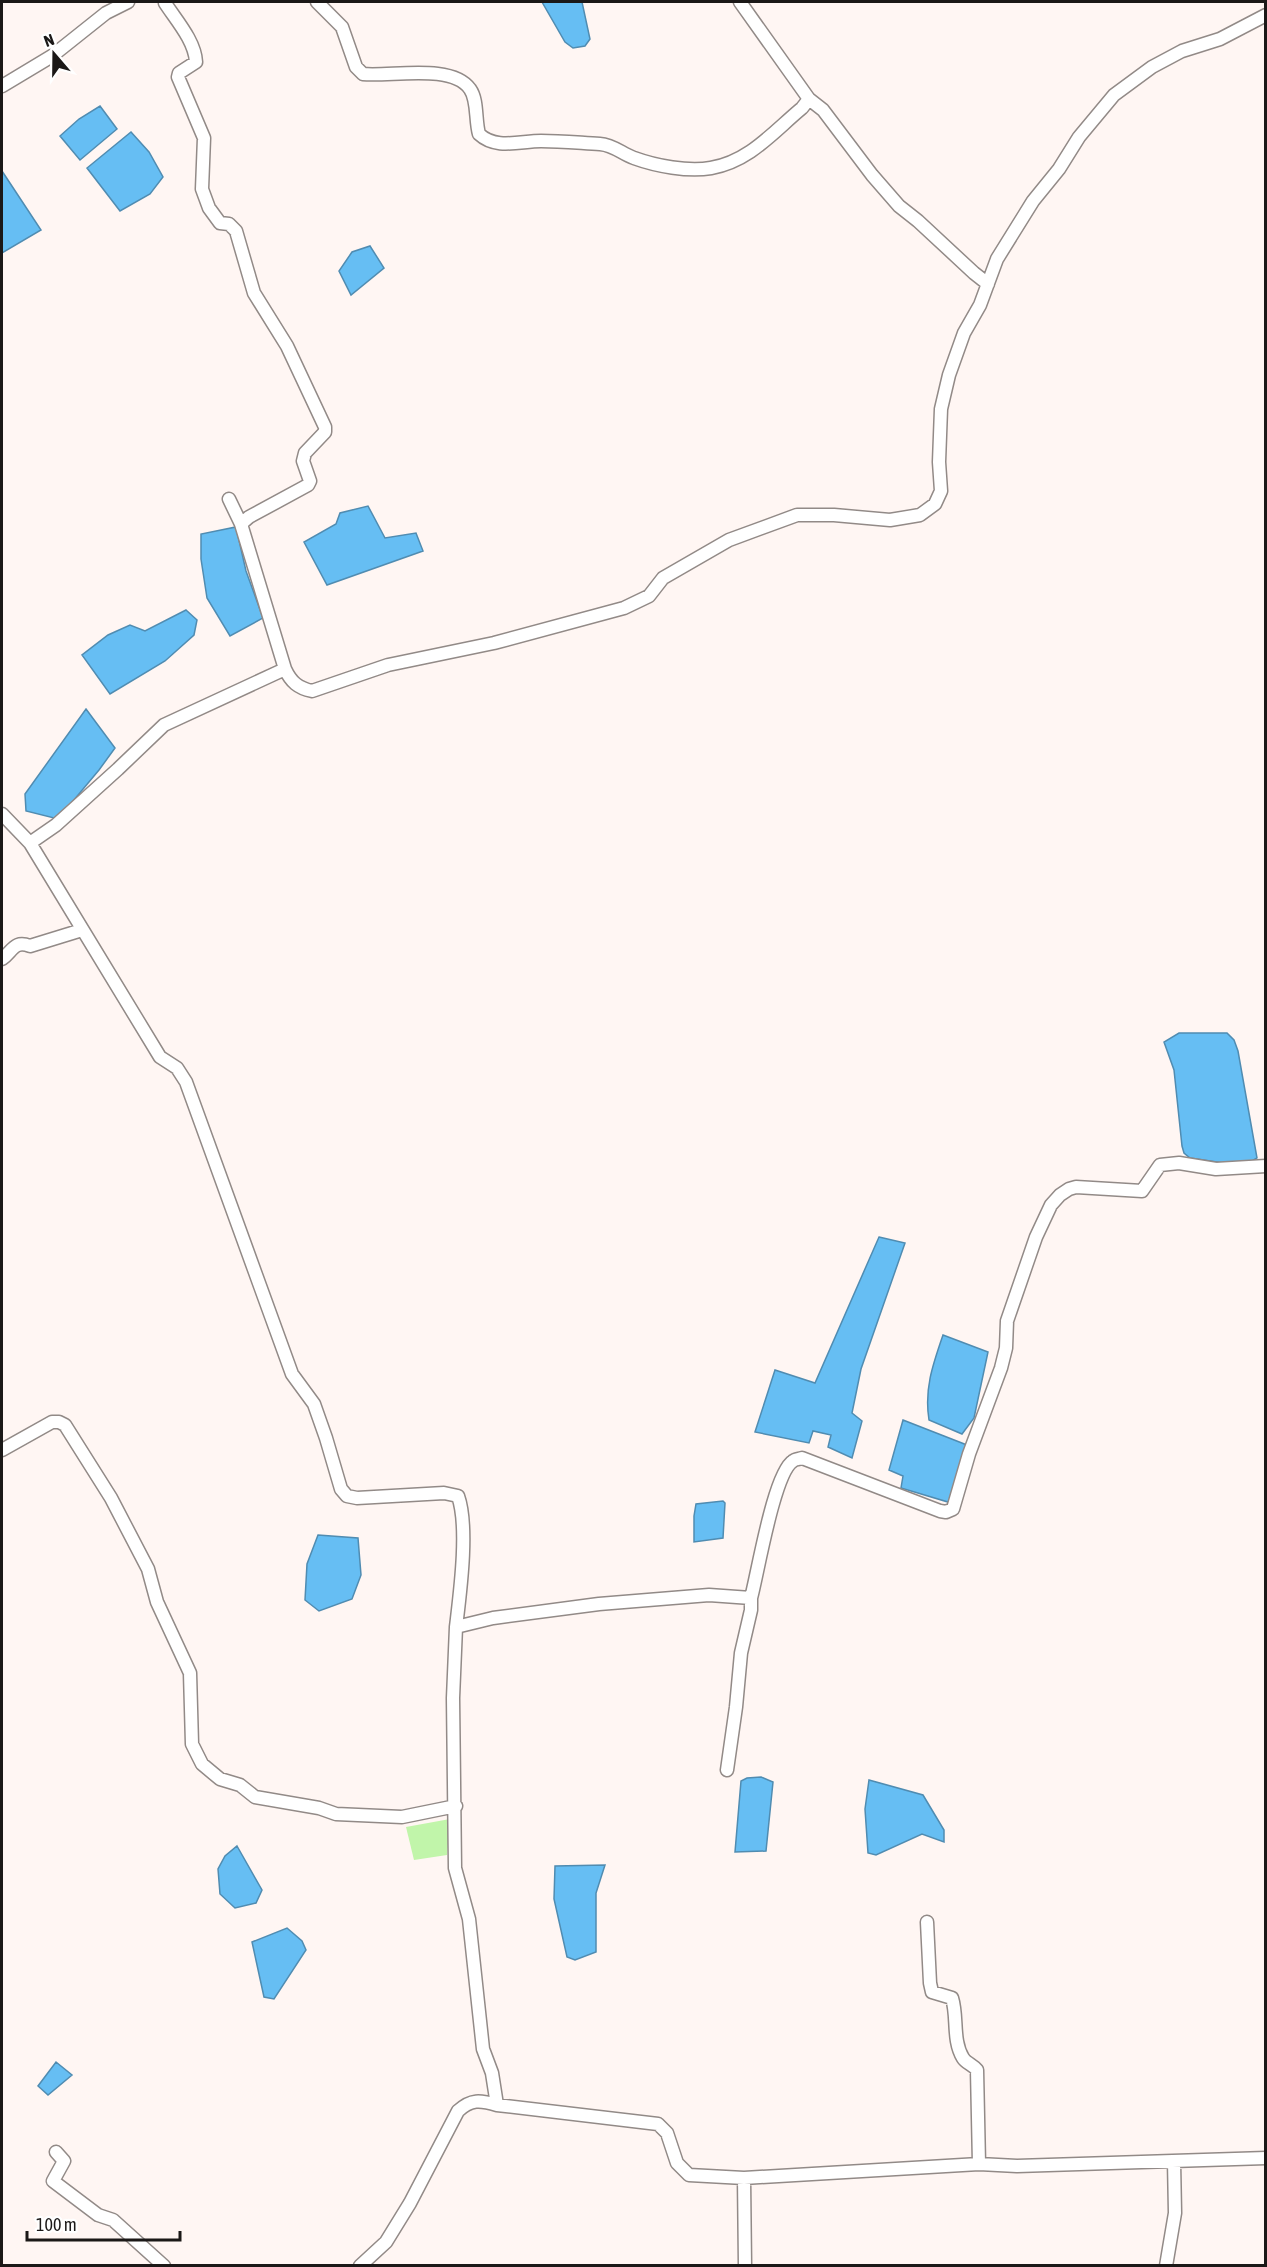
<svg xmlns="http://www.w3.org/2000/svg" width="1267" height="2267" font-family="'Asap Condensed',sans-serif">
	<rect width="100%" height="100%" fill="#fff6f3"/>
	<path fill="#c1f5aa" d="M450,1819L447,1855L414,1860L406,1827Z"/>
	<path fill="#66bef3" stroke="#508cb1" stroke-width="1.5" d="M542,2H582L590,39L585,46L573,48L565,42Z
		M100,106L117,129L80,160L60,136L79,119Z
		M131,132L149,152L163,177L150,194L120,211L87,168Z
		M2,171L41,230L2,253Z
		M370,246L384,268L351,295L339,271L352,252Z
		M368,506L385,538L416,533L423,551L327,585L304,542L336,524L340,513Z
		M236,527L246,571L263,618L230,636L207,598L201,559V534Z
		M186,610L197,620L194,635L165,661L110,694L82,655L108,635L130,625L145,631Z
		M86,709L115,748L99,770L58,819L26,811L25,794Z
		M1179,1033H1227L1234,1040L1238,1051L1257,1158L1244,1166L1190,1158L1184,1153L1182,1146L1174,1070L1164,1042Z
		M879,1237L905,1243L861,1369L852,1413L862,1421L852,1458L828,1447L831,1435L813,1431L809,1443L755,1432L775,1370L815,1383Z
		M943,1335L988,1352L974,1418L962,1434L929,1420C924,1389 933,1364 943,1335Z
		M903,1420L967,1445L952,1496L948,1502L901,1488L903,1476L889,1470Z
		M723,1501L725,1503L723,1538L694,1542V1516L696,1504Z
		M318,1535L358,1538L361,1575L352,1599L319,1611L305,1600L307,1564Z
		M761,1777L773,1782L766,1851L735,1852L741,1781L747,1778Z
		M869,1780L923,1795L944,1830V1842L922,1834L876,1855L868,1853L865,1809Z
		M237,1846L262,1890L256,1903L235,1908L220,1894L218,1869L225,1856Z
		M605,1865L596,1893V1952L575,1960L567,1957L554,1899L555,1866Z
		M287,1928L302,1941L306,1950L274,1999L264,1997L252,1942Z
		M56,2062L72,2075L48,2095L38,2086Z"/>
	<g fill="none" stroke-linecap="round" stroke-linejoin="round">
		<defs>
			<path id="minor" d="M317,2L342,27L356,67L363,74C390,77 452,63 470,89C478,100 475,120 479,134C496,150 520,141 541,141C560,141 581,143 600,144C614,145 622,154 634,158C656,166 688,172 711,168C750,161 773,132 802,108L809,99L823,110L872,175L899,206L918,221L974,273L988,284
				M740,2L809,99
				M165,3C176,20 195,41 196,62L179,73L178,77L204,138L202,189L209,208L220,223L229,224L236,231L254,293L287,346L325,427V432L305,453L303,461L310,481L308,485L249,517L241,524
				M2,86L52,56L106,13L128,2
				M285,669C291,682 298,688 312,691L388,665L494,643L624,608L649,596L663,578L729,540L797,515H834L890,520L920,515L935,504L941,491L939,462L941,409L949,375L964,333L980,305L997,259L1033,201L1059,169L1079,137L1114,95L1152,67L1182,51L1220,39L1266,15
				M2,814L30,843L160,1057L177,1068L186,1082L292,1374L314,1404L326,1438L341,1489L347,1496L357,1498L444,1493L458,1496C469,1527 460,1593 456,1627
				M30,843L56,825L118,769L164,725L285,669L241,524L229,499
				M2,959C13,951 14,940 30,946L82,930
				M2,1450L52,1422H59L65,1425L111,1498L148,1569L157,1602L190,1673L192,1744L202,1764L220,1779L240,1785L255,1797L319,1808L336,1814L402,1817L456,1806
				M751,1598C758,1572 774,1473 793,1461C795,1459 799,1459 802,1458L940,1511L946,1512L953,1509L969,1454L1001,1368L1006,1348L1007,1321L1036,1237L1051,1205L1060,1195L1069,1189L1076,1187L1142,1191L1160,1165L1179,1163L1216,1169L1266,1166
				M927,1922L930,1983L932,1992L952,1998C958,2017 952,2040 963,2058C966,2063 973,2065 977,2070L979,2164
				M497,2105L658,2124L667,2133L677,2163L689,2175L744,2178L979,2164L1017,2166L1266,2158
				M56,2152L64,2161L53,2181L98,2215L113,2220L164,2266
				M744,2178L745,2266
				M360,2266L386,2242L410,2203L458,2111C471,2099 480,2100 497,2105L492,2073L483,2049L469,1919L455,1868L453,1698L456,1627L493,1618L599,1604L709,1595L751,1598V1610L741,1653L736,1707L727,1770
				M1166,2266L1175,2213L1174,2161"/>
		</defs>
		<use href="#minor" stroke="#928a87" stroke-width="15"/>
		<use href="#minor" stroke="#fff" stroke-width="12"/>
	</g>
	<rect width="1267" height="2267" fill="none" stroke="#1b1817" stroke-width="6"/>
	<g transform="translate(54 54) rotate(340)" stroke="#ffffff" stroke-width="4.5" paint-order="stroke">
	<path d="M0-4.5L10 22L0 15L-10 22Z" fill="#1b1817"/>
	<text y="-9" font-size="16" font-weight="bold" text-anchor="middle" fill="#1b1817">N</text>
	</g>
	<path d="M27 2231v9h153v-9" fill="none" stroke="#1b1817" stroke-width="3"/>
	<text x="36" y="2231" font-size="18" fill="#1b1817" stroke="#ffffff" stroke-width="4.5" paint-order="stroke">100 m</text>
</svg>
